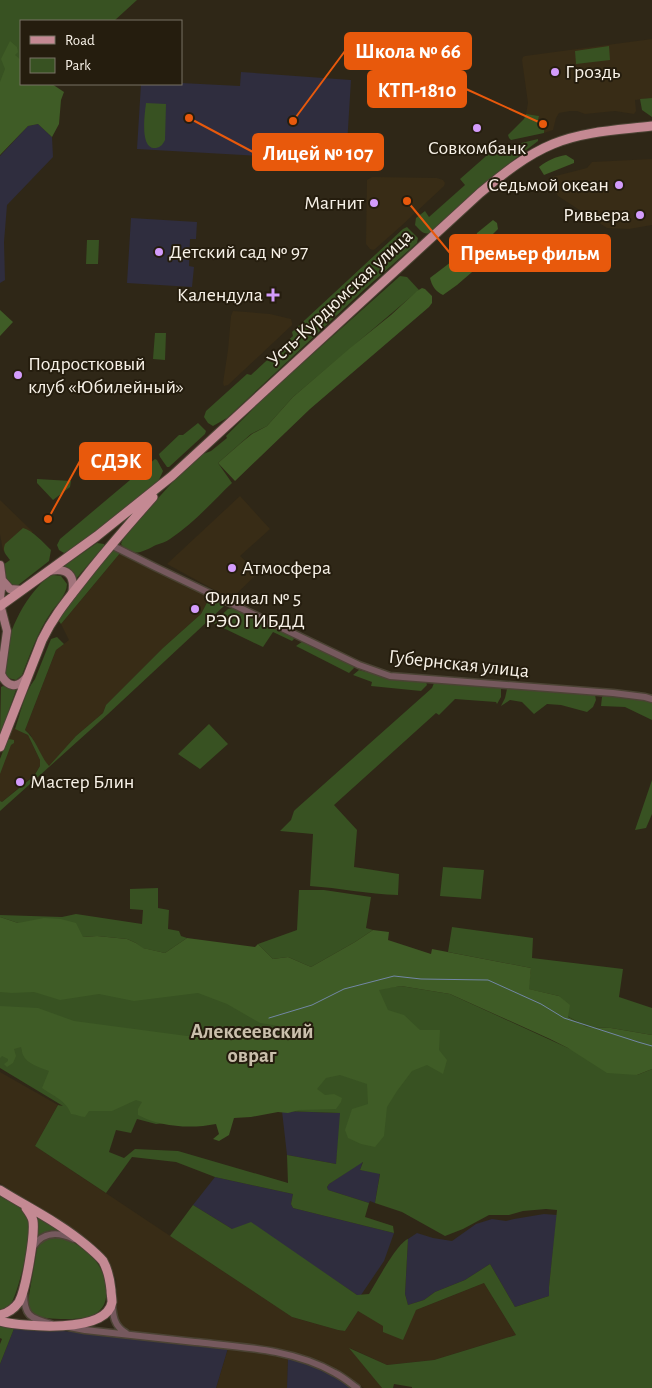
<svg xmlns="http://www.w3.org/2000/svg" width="652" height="1388" font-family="'Alegreya Sans',sans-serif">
	<rect width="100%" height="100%" fill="#2f2717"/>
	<path fill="#382c16" d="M652,39V98L635,100L636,111L634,114L615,111L585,114L577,111H570L559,113L556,118L553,130L544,133L545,121L538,120V116L526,114L528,103L522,60L523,57L525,56Z
		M652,159V225L629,229L607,228L558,196L548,178L587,168L592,162Z
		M372,177L437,178L443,180L445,183L444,186L400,227L375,249L373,250L370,249L366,244L367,180Z
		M233,311L270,314L291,319L292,323V325L228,385L224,386L223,383L228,350L231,316Z
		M240,496L270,529L240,556L258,573L231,599L167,564Z
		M0,500L33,532L3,551L0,534Z
		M121,552L210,597L201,614L163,648L106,705L103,713L76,736L49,767L43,759L30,734L25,730L56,650L69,640L61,624Z
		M12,727L28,735L40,760V766L34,775L2,802L0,801V759Z
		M0,1072L58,1105L35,1146L292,1317L338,1330L345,1331L358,1311L384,1326L416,1310L484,1283L516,1335L434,1360L387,1365L350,1348L382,1388H364L341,1372L327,1365L303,1356L246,1345L132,1332L125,1329L118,1322L115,1307L117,1294L116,1279L100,1249L76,1231L0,1183Z
		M228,1348L288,1358L287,1388H216Z"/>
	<path fill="#2f2d3e" d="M241,72L351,80L346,161L137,149L141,84L181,83L240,86Z
		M38,124L52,137L53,157L7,205L4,242L5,280L0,283V156L28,126Z
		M131,218L197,222L196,239H190L189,266L194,267L192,287L127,283Z
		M282,1111L341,1113L336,1164L287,1155Z
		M363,1161L360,1170L380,1173L375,1203L370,1201L369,1203L328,1190L327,1187L329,1184Z
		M215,1177L293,1194L291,1204L293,1208L394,1233L384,1261L361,1295H357L284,1246L232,1229L193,1205Z
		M544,1214L557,1215L549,1287V1296L515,1307L490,1264L465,1280L435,1292L424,1300L408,1305L405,1294L408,1239L417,1233L433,1238L452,1241L476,1224L492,1219L506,1221L514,1219Z
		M15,1326L228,1348L216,1388H0V1364Z
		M288,1358L301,1361L335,1376L352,1388H287Z"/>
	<path fill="#385222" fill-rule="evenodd" d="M0,0H137L114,21H21V84L0,117Z
		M609,46L610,60L576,64L575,51Z
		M652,98V117L642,110L640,99Z
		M146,103L166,104L165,140C163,144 161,147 156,148C139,150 145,113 146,103Z
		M526,114L539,116L538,120L545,121L544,133L511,140L509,138L508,135L524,119Z
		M538,139V141L502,169L430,233C423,235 420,230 415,225L416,218L425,211L429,217L465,185L460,179L493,150Z
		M407,227L418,238L417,243L366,288L227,418L213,426L208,423L204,417L206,411L247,374L251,375L293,336L292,332L403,229Z
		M87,240H99L98,264H86Z
		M400,276L407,277L419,290L293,397L267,426L251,434L218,463L232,483C212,502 193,524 170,539C166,542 161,543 156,545C144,551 132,559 121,544L123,539L152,505L178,476L203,454L211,451L227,438L226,436L251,411L260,401Z
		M155,333H166L165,360L153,359Z
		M198,423L206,431L205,434L169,467H167L160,457L159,454L179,435H183Z
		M155,459L157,460L163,471L159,480L116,516L67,553H64L59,550L57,545L60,539Z
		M37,479L71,481L70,487L53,500L37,483Z
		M23,528C32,530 44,543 51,550L49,561L17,586L13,587L6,584L3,565L10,560C6,554 2,552 5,544Z
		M97,543L104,544V546L75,580L73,573L64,566Z
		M113,550L121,552L61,624L58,620L59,617Z
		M51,575H54L61,576L67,584C67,595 55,606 50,614C37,633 30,655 22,675L16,680L8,678C3,672 4,667 5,660C7,631 27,592 51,575Z
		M210,597L223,602L224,606L108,714L0,811V801L2,802L34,776L40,766V760L28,735L15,729C21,712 24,693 35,679L51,639L57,637L64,644L56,650L25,730C36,739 40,756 49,766L76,736L103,713L106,705L163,648L201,614Z
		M233,608L293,637L294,639L292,641L273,632L263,647L213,623L228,609Z
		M303,641L353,665L354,668L349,673L296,646Z
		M359,670L390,678L426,682L427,685L421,691L371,686L372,682L353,675Z
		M434,683L500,688L501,689V697L497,704L496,702L455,699L439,715L436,713L334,805L357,830L354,867L399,874L398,895C368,894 339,888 310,886L313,834L280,831L291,820L294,811L296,809L432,688Z
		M3,686L16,690L0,735L1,687Z
		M509,688L595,695L596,700L593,707L587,712L561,705L547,704L534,714L522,702L510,700L501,706L505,698L507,689Z
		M605,695L644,700L652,703V720L625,707L601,706L602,697Z
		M209,724L228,744L200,769L178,754Z
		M9,739L14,740V743L11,745L0,774V759L7,741Z
		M652,780V814L646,828L635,830Z
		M443,867L484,870L481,899L440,896Z
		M158,888V908L169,910L168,929L179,931L181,936L187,938L165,953L142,948L136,943L127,939L97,936L83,937L18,923L0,917V915L62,917L76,914L142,924L143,910L130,909V889Z
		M299,890H324L371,897L366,928L373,930L355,942L311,967L288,957L273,959L258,944L297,930Z
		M452,927L533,938L532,958L623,969L619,997L652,1008V1035L611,1028L587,1027L567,1016L559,996L528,989L531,968L448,952Z
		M0,970L198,992L379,989L401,986L450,994L568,1048L637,1075L652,1069V1388H412V1387L394,1384L393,1388H382L349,1348L387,1365L434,1360L516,1335L484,1283L416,1310L403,1340L383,1332V1326L358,1311L345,1331L338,1330L292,1317L170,1236L193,1205L232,1229L251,1222L357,1295L369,1294C376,1283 397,1243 408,1239L405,1294L408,1305L424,1300L435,1292L465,1280L490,1264L515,1307L549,1296V1287L557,1210L546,1209L523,1211L509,1215H489L463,1229L445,1236L402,1212L375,1203L380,1174L360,1170L363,1162L329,1184L327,1187L328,1190L369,1203L365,1217L393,1226L394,1233L293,1208L291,1204L293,1194L215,1177L176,1162L132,1157L106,1193L35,1146L58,1105L63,1106L0,1068ZM282,1111L340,1113L336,1164L287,1155L288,1183L178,1151L135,1149L124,1158L109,1152L116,1130L131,1133L137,1119L156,1124Z
		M0,1195C10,1201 26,1207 30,1219C33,1230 18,1296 10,1305C7,1308 4,1309 0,1310Z
		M37,1216L58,1229L57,1230L48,1231L38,1235Z
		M56,1236C81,1242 104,1261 106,1287C107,1295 106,1304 101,1309C98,1313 93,1316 88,1317C79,1320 42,1320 35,1315C30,1311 29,1306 28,1301L37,1249C41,1241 47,1238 56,1236Z
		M0,1324L15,1326L0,1364V1344L2,1339L0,1338Z"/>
	<path fill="#3f5c26" d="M10,41L17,47L18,52L15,55L21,60V84H52L64,92L61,100L59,124L52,137L38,124L28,126L0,155V82L5,69L1,59Z
		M566,155L574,160V163L544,175L539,167C548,160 555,157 566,155Z
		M493,220L497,223L498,229L490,237L497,248L493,254L457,285L443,295C435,291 432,286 430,278C440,270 476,245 477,233Z
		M422,288L425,289L432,296V303L429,307L310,409L235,481L218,463L241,443L252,434L267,426L293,397L350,348L391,315L417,291Z
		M0,310L13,322L0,336Z
		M0,917L18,923L44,918L61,919L76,923L83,937L97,936L127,939L136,943L143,948L165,953L187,938L255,947L258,944L273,959L288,957L311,967L355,942L373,930L389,932L388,940L431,954L432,949L531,968L529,989L559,996L570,1005L568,1017L587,1027L611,1028L652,1035V1069L637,1075L607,1073L568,1048L550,1039L450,994L401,986L379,990L388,1010L404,1015L420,1030H440L439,1050L447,1060L443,1074L427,1065L412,1071L397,1091L387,1107L384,1136L375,1147L361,1144L348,1138L345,1130L352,1109L368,1104L367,1084L340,1075L326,1078L317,1089L325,1095L334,1094L342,1098L341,1102L336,1109L299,1110L288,1113L278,1112L251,1117L234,1118L229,1135L219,1141L213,1139L219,1134L216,1124C191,1129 160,1127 138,1115V1109L142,1102L136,1100L112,1111H89L85,1117C80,1117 76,1114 71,1114C66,1100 53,1096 42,1088L49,1071C41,1068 27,1064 23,1055C22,1053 22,1050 21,1047L14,1049L16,1056L13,1063L7,1067L4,1064L8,1061V1059L2,1056L0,1058V1006L38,1008L74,1021L187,1036L222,1037L247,1035L275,1038L279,1026L260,1023L227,1004L198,993L134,1001L99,994L60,1000L34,992L12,993L0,992Z"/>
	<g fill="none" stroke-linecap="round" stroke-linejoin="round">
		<path stroke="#7287a5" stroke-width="1" d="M269,1018L312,1005L344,989L394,976L421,979L488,980L541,1004L564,1018L638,1042L652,1046"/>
		<defs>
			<path id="tertiary" d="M111,545L155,567L359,665L390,676L613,693L645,697L652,699
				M33,1247C43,1231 59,1232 74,1239
				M24,1293C24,1316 30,1318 51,1324
				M112,1303C113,1316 114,1326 126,1333
				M69,1327L85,1330C122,1334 158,1338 195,1342C241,1347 293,1349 335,1373C343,1377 350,1383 357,1388"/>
			<path id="secondary" d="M0,565L2,580L0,598
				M49,571C67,567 76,575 72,594
				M2,580L10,589L22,590
				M0,604L7,631L1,674C7,687 17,689 26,678"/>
			<path id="primary" d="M0,606L97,536L172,476L480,193C503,174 526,155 553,144C584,131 620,130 652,126
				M0,747L42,640C54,615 69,598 86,576C107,549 130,523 153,497
				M0,1190C29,1208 60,1223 86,1245C92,1250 98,1255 103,1261C108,1270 110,1280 111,1290C111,1294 112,1298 112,1302C107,1334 23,1327 0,1321
				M0,1315C8,1313 14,1309 19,1302C26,1289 35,1235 33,1221C32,1216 29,1212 26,1208"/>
		</defs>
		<use href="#tertiary" stroke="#4b4334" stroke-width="9"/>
		<use href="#secondary" stroke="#4b4334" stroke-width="10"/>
		<use href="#primary" stroke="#4b4334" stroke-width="11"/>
		<use href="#tertiary" stroke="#76595e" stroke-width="6"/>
		<use href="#secondary" stroke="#a2747c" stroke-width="8"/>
		<use href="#primary" stroke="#c48993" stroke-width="9"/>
	</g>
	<g fill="#d49cfc" stroke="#251d0e" stroke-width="2">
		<circle cx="555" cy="72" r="5"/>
		<circle cx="477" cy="128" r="5"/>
		<circle cx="619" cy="185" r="5"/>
		<circle cx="374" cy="203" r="5"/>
		<circle cx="640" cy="215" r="5"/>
		<circle cx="159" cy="252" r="5"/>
		<path d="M270.5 287.5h5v5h5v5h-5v5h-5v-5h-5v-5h5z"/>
		<circle cx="18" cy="375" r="5"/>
		<circle cx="232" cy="568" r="5"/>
		<circle cx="195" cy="609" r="5"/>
		<circle cx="20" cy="782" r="5"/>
	</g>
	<g text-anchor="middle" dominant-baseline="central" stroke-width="4" stroke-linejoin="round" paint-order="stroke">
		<g font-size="20" fill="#f8f2e8" stroke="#251d0e" text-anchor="start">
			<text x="565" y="72">Гроздь</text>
			<text x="477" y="148" text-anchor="middle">Совкомбанк</text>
			<text x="609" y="185" text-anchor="end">Седьмой океан</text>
			<text x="364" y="203" text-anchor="end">Магнит</text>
			<text x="630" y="215" text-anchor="end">Ривьера</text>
			<text x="169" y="252">Детский сад № 97</text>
			<text x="263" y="295" text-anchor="end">Календула</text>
			<text x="28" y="364">Подростковый<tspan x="28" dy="23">клуб «Юбилейный»</tspan></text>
			<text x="242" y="568">Атмосфера</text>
			<text x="205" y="598">Филиал № 5<tspan x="205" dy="23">РЭО ГИБДД</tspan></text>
			<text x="30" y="782">Мастер Блин</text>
		</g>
		<g font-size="20" fill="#f8f2e8" stroke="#251d0e">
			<text transform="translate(340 298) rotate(-43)">Усть-Курдюмская улица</text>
			<text transform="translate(459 664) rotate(6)">Губернская улица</text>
		</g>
		<g font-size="21" font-weight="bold" fill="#cabfac" stroke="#251d0e">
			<text x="252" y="1031">Алексеевский<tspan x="252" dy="24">овраг</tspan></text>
		</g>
	</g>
	<path fill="none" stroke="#e8590c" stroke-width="2" d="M293 121L345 51M543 124L466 89M189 118L253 152M407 201L450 253M48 519L80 461"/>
	<g fill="#e8590c" stroke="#251d0e" stroke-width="2">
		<circle cx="293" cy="121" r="5"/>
		<circle cx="543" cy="124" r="5"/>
		<circle cx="189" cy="118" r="5"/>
		<circle cx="407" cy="201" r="5"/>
		<circle cx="48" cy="519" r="5"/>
	</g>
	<g fill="#e8590c" stroke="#e8590c" stroke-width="2">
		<rect x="345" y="33" width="126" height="36" rx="5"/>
		<rect x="368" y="71" width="98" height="36" rx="5"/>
		<rect x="253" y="134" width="130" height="36" rx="5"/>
		<rect x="450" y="235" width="160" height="36" rx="5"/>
		<rect x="80" y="443" width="71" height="36" rx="5"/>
	</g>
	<g font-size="21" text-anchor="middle" font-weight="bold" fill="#fff">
		<text x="408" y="58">Школа № 66</text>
		<text x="417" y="97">КТП-1810</text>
		<text x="318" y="160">Лицей № 107</text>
		<text x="530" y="260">Премьер фильм</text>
		<text x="116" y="468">СДЭК</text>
	</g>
	<rect x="20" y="20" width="162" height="65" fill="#251d0e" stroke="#797265"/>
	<rect x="30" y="36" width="25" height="8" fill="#c48993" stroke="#797265"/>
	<text x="65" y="45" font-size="15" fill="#f8f2e8">Road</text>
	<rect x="30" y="58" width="25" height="15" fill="#385222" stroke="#797265"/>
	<text x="65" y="70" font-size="15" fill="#f8f2e8">Park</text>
</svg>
